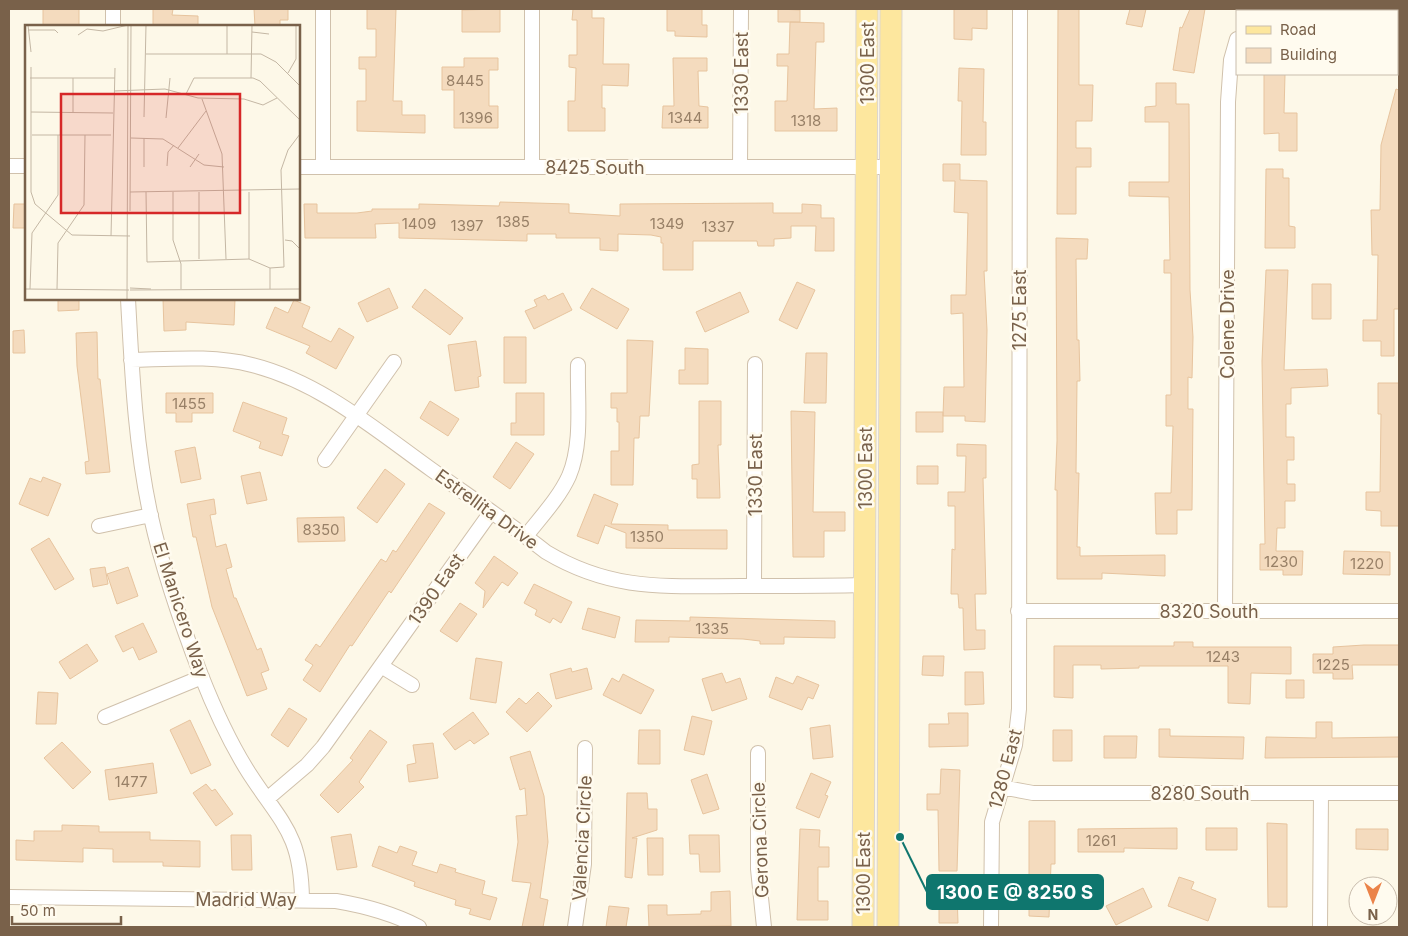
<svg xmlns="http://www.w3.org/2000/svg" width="1408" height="936" font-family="Inter,sans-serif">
	<rect width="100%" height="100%" fill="#fdf8e8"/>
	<path fill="#f4dbbe" stroke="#e7c49e" d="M43,9H79V26H43Z
		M153,9H173L172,15L198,16V26H153Z
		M254,9H288V20H280V26H255Z
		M367,9H396L393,101H402V115H425V133L357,131V101H366V69H359V57H376V29H367Z
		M500,9V32H462V10Z
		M573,9H592V18H604L603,64H629L628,86L602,85V108H605V131H568V101H575L576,68L569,67V55H577V20H572Z
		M667,9H702V25H707V37L675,36V31H667Z
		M778,9L800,10V22H778Z
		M954,9H987V29L972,28V40L954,39Z
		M1058,9H1079V85H1093L1092,121H1076V148H1091V167H1076V214H1057Z
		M1130,9H1146L1142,27L1126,24Z
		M1190,9H1205L1194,73L1173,70L1180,27L1182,28Z
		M790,22L824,23V42H816L814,109L837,108V131H775V101H787L788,66H777V54H789Z
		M464,58H498V70H489V106H498V128H454V90H442V67H464Z
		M673,58H707V71H698L699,106L708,107V128H662L663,106H674Z
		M959,68L984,69L983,122H986V155H961L962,101H958Z
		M1264,74H1285L1284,113H1297V151H1279V133L1264,134Z
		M1156,83H1176V104H1189L1190,290L1193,337L1192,378L1188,377V409H1193L1192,510H1177V534H1156L1155,493H1171L1173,426H1166V395H1171V273H1164V260H1170L1169,197L1129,196V182H1169V122H1145V107L1156,106Z
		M1396,89L1399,90V309H1394V356H1381V341H1363V320H1377L1378,255H1372L1371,210H1380L1381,145Z
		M943,164H960V180L987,181V271H984L987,330L985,422L965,421V416H943L944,387H964L963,313L951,314V295H966L968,213L954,212L955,181H943Z
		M1266,169H1283V178H1289V226L1295,227V248H1265Z
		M500,202L569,204V213L620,216V204L773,203V213H802V204L821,205V218H834V251H815L816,226H791V238L774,239V246H758L757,241H693V270H663V243H661V237L651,235L618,234V251L600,250V238H556V234H527V241L399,238V223L375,224L376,238H305L304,204H317V213H357L372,211V209H419V204L499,206Z
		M14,204H26V228H13Z
		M1056,238L1088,239L1087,259H1076L1077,340H1079L1080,381H1077L1076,473H1079L1077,547H1080V556L1165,555V576L1102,573V579H1057V490H1055L1057,441Z
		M1266,270H1288L1284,370L1327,369L1328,386L1291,388V404H1286V437H1294V460H1287V484H1295V501H1285V528H1277L1276,551H1303L1302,575H1283V570H1260V544H1265L1262,361Z
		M797,282L815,290L797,329L779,320Z
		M1312,284H1331V319H1312Z
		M389,288L398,308L367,322L358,303Z
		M592,288L629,309L617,329L580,308Z
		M425,289L463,318L450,335L412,307Z
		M740,292L749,312L705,332L696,312Z
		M563,293L572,310L534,329L525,311L537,306L534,300L545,295L548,300Z
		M58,299H79V310L58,311Z
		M163,299H235L234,325L186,322V330L164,331Z
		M294,300L310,307L302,327L331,342L339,328L354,337L336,369L306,353L310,346L266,328L275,307L288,313Z
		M24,330L25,353H13V331Z
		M97,332L98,379H100L110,472L86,474L85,462L89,461L77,366L76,333Z
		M504,337H526V383H504Z
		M627,340L653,341L649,416H640L639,438H634L633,485H611V451H619V422H617V408H611V393H627Z
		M476,341L481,376L478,377L479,387L455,391L448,345Z
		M685,348L708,349V384H679V370H685Z
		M806,353H827L826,403H804Z
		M1378,383H1399V526H1381V511L1366,510V492H1380L1381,414H1378Z
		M166,393H213V413H192V422H176V413H166Z
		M516,393H544V435H511V423H516Z
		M430,401L459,419L448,436L420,418Z
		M699,401H721V445H718L720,498H697V479H692V465L699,464Z
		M243,402L287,418L282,434L289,436L282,456L259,448L261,442L233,431Z
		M791,411L815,412L813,512H845V531H824V557H793Z
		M916,412H943V432H916Z
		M516,442L534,454L510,489L493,477Z
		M957,444L986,445V478H983L986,594H975L976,630H985V649L964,650L963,608H959L958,594H951L952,549L955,550V506H948V492H965L966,456H957Z
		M195,447L201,479L181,483L175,451Z
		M917,466H938V484H917Z
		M385,469L405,484L377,523L357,508Z
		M260,472L267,500L247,504L241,476Z
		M43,477L61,484L48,516L19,504L30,478L41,482Z
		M594,494L618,504L611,524L668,525V530H727V549L626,548V533L605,525L598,544L577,536Z
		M214,499L216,514L210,515L216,547L226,544L232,567L226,569L234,598H236L257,650L261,648L269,670L261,673L267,689L247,696L212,607L196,537H193L187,504Z
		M429,503L445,513L391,593L389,591L352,646L350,645L320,692L303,680L313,665L305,660L316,644L320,647L381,559L386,562L393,550L396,552Z
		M344,517L345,541L298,542L297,518Z
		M49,538L74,579L55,590L31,549Z
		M1344,551L1390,552V575L1343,574Z
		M494,556L518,573L508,586L502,582L483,608L485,591L475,583Z
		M105,567L108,584L93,587L90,569Z
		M128,567L138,596L117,604L107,574Z
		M534,584L572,602L561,623L553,618L550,623L535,615L537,610L524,603Z
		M460,603L477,614L457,642L440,631Z
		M588,608L620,617L615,638L582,629Z
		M690,617L835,621V638L784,637V644H760V641L743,639L669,637V642H635L636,620L690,621Z
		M143,623L157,652L139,660L133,647L123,652L115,636Z
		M1174,642H1193V647H1291V674L1251,673L1250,704L1228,703V666H1139V668L1101,669V665H1073V698L1054,697V646H1174Z
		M87,644L98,661L70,679L59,662Z
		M1364,645H1399V665H1352L1353,679H1333V673H1313V654H1333V647Z
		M923,656H944L943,676L922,675Z
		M476,658L502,662L496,703L470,699Z
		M571,668L572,672L587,668L592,689L556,699L550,674Z
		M965,672H983L984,704L965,705Z
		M722,673L726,683L740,678L747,699L712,711L702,679Z
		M623,674L654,690L641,714L603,695L612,678L619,682Z
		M797,676L819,685L813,699L808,697L802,710L769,697L776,677L793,684Z
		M1286,680H1304V698H1286Z
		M38,692L58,693L56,724H36Z
		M538,692L552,706L527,732L506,712L519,698L526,704Z
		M289,708L307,719L288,747L271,735Z
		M473,712L489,734L474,744L470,740L455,750L443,734Z
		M948,713H968V746L929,747V724H949Z
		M692,716L712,721L704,755L684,750Z
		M190,720L211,765L191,774L170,730Z
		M1316,722H1332V738L1399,737V757L1265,758L1266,737L1316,738Z
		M830,725L833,757L813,759L810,728Z
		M1159,729H1170V736L1244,737L1243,759L1159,757Z
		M370,730L387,742L359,782L364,787L338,813L320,795L353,760L350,758Z
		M639,730H660V764H638Z
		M1053,730H1072V761H1053Z
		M1104,736H1137L1136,758H1104Z
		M62,742L91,772L73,789L44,758Z
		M433,743L438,778L409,782L407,765L416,763L413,745Z
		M530,751L544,796L548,842L540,898L548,900L543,927H522L531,883L512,881L518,842L516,816L527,815L525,788L520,790L510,757Z
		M153,763L157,793L109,800L105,770Z
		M941,769L960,770L957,871H939L938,810H927V794H940Z
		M811,773L831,782L825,795L828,796L819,818L796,808Z
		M707,774L719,809L703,814L691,780Z
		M206,784L212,791L215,789L233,814L216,826L193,793Z
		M627,793H647L648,809H657V830L632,838H637L632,878L625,877Z
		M1029,821H1055V864H1051L1049,917L1029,916Z
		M1267,823L1287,824V907H1268Z
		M62,825L99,826V832H150V840L200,841V867L163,866V862H113V849L83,848V862L16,860V840L34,841V831H62Z
		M1177,828V849L1124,848V852H1078V829Z
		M1206,828H1237V850H1206Z
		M800,829L820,830L819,847H829V867H818V901H828V920H797Z
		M1356,829H1388V850L1356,849Z
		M351,834L357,867L337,870L331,837Z
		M231,835H251L252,870H232Z
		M689,835H719L720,872H700L699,854H690Z
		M647,838H663V875H648Z
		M379,846L397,853L400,846L417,852L412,865L437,873L440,864L456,869L455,872L485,881L482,894L497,898L490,920L469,914L471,909L455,905L456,900L414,886L415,882L372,866Z
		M1179,877L1194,882L1191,889L1216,899L1208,921L1168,906Z
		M1143,888L1152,907L1116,925L1106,906Z
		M730,891L731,926L649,927L648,905H667V915L701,914V911H711V892Z
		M929,893H957L958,923H939V906H929Z
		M609,906L629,908L626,927H606Z"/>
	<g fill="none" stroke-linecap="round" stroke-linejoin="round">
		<defs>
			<path id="minor" d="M113,9V26
				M323,9V167
				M1249,11L1250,9
				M9,166H26
				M532,166V9
				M299,167H891
				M740,167L741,9
				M128,299C132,371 135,445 151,517C163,571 181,623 201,675C214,708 230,743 249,773C282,824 301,834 302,899
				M131,360C172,359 213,355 252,365C320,382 376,430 432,470C470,497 509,523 546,552C613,592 667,586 742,586C783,586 824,586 864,585
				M325,460L394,362
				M99,526L151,515
				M526,536C540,518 559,498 569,476C583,443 577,400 578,365
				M754,586L755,364
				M1018,611H1399
				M1225,611L1228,102L1231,60L1237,39
				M381,666L412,685
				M105,717L202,677
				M758,753V869L764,927
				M1001,787L1033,793H1399
				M267,799L307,765L323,747L491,512
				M9,897L336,901C366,906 392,913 419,927
				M575,927L584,864L585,748
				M991,927L992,822L1015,745L1019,709L1020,9
				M1320,927L1321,793"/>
			<path id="primary" d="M863,927L867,9
				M888,927L891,9"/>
		</defs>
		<use href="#minor" stroke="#d0c1ac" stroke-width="16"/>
		<use href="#primary" stroke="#dcd6d0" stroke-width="23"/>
		<use href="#minor" stroke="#fff" stroke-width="14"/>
		<use href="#primary" stroke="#fde79e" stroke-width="21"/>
	</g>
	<g text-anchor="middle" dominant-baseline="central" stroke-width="5" stroke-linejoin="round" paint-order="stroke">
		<g font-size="15" fill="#988067">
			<text x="465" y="80">8445</text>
			<text x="476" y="117">1396</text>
			<text x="685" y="117">1344</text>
			<text x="806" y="120">1318</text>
			<text x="513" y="221">1385</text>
			<text x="419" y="223">1409</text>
			<text x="667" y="223">1349</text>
			<text x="467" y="225">1397</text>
			<text x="718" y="226">1337</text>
			<text x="189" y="403">1455</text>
			<text x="321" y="529">8350</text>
			<text x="647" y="536">1350</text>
			<text x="1281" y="561">1230</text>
			<text x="1367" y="563">1220</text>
			<text x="712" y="628">1335</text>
			<text x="1223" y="656">1243</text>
			<text x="1333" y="664">1225</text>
			<text x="131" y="781">1477</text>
			<text x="1101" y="840">1261</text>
		</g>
		<g font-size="18" fill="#79614a" stroke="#fffbef">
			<text transform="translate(867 63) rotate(-90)">1300 East</text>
			<text transform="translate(741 73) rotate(-90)">1330 East</text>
			<text x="595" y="167">8425 South</text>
			<text transform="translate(1019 310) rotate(-90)">1275 East</text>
			<text transform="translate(1227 324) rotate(-90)">Colene Drive</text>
			<text transform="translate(865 468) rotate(-90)">1300 East</text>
			<text transform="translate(755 475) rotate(-90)">1330 East</text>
			<text transform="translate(487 509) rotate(36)">Estrellita Drive</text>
			<text transform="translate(436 589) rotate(-55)">1390 East</text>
			<text transform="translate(181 610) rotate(72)">El Manicero Way</text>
			<text x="1209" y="611">8320 South</text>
			<text transform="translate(1005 769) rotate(-75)">1280 East</text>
			<text x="1200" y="793">8280 South</text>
			<text transform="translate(582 838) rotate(-87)">Valencia Circle</text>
			<text transform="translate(760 840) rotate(-92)">Gerona Circle</text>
			<text transform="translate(863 873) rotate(-90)">1300 East</text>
			<text x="246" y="899">Madrid Way</text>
		</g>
	</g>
	<g transform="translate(25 25)">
		<rect width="275" height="275" fill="#fdf8e8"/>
		<path fill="none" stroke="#c4b7a4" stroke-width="1" d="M3,0L6,27M202,0V29M3,5H30L33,8M227,7L244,9M53,10L62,4L78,6L103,0M121,29H236L251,37L275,61M6,42V167L10,179L47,210L105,211M263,48L271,34V0M5,53H90M226,53L227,0M89,66L140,64L173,73L219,74L238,80L252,73M161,69L169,53H228L235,56L275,95M177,74L197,129L201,234M6,87L88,88M48,87V53M119,92L121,0M141,93L145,53M7,110H86M106,113L138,114L179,140L199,142M153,123L181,86M142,141L143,127L149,120M119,142V113M165,142L174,129M105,167L275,164M121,167L122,237L224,234L245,243L259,242L256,145L263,125L275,109M148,167V215L156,239V264M174,167V234M224,167V234M105,186L106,0M86,211L90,43M260,215L267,216L275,224M105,263L126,264M0,264L104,265M5,264L7,208L33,170V110M32,264L33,218L59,180L60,110M245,264V243M105,265L275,264M102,275L103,0"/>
		<path fill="#d62828" fill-opacity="0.15" stroke="#d62828" stroke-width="2.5" d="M36,69H215V188H36Z"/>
		<rect width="275" height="275" fill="none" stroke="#79614a" stroke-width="2.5"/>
	</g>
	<path fill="none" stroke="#0f766e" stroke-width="2" d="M900 837L927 892"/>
	<circle fill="#0f766e" stroke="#fffbef" stroke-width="2" cx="900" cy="837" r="5"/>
	<rect fill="#0f766e" stroke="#0f766e" stroke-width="2" x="927" y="875" width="176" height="34" rx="5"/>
	<g font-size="19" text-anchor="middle" font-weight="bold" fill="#fff">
		<text x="1015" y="899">1300 E @ 8250 S</text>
	</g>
	<rect width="1408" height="936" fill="none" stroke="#79614a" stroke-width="20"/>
	<rect x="1236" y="10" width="162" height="65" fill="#fffbef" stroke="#c9bdad"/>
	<rect x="1246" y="26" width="25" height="8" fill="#fde79e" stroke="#c9bdad"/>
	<text x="1280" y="35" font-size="15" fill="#79614a">Road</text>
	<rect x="1246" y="48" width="25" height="15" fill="#f4dbbe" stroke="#c9bdad"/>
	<text x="1280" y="60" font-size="15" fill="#79614a">Building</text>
	<g transform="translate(1373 901) rotate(180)"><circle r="24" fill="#fffbef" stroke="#c9bdad"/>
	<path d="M0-4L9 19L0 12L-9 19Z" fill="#eb8349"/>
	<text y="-8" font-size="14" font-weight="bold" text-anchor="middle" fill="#79614a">N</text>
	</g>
	<path d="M12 916v8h109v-8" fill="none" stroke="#79614a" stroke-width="2.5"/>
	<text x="20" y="916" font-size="15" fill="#79614a" stroke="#fffbef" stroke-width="4" paint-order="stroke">50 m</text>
</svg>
